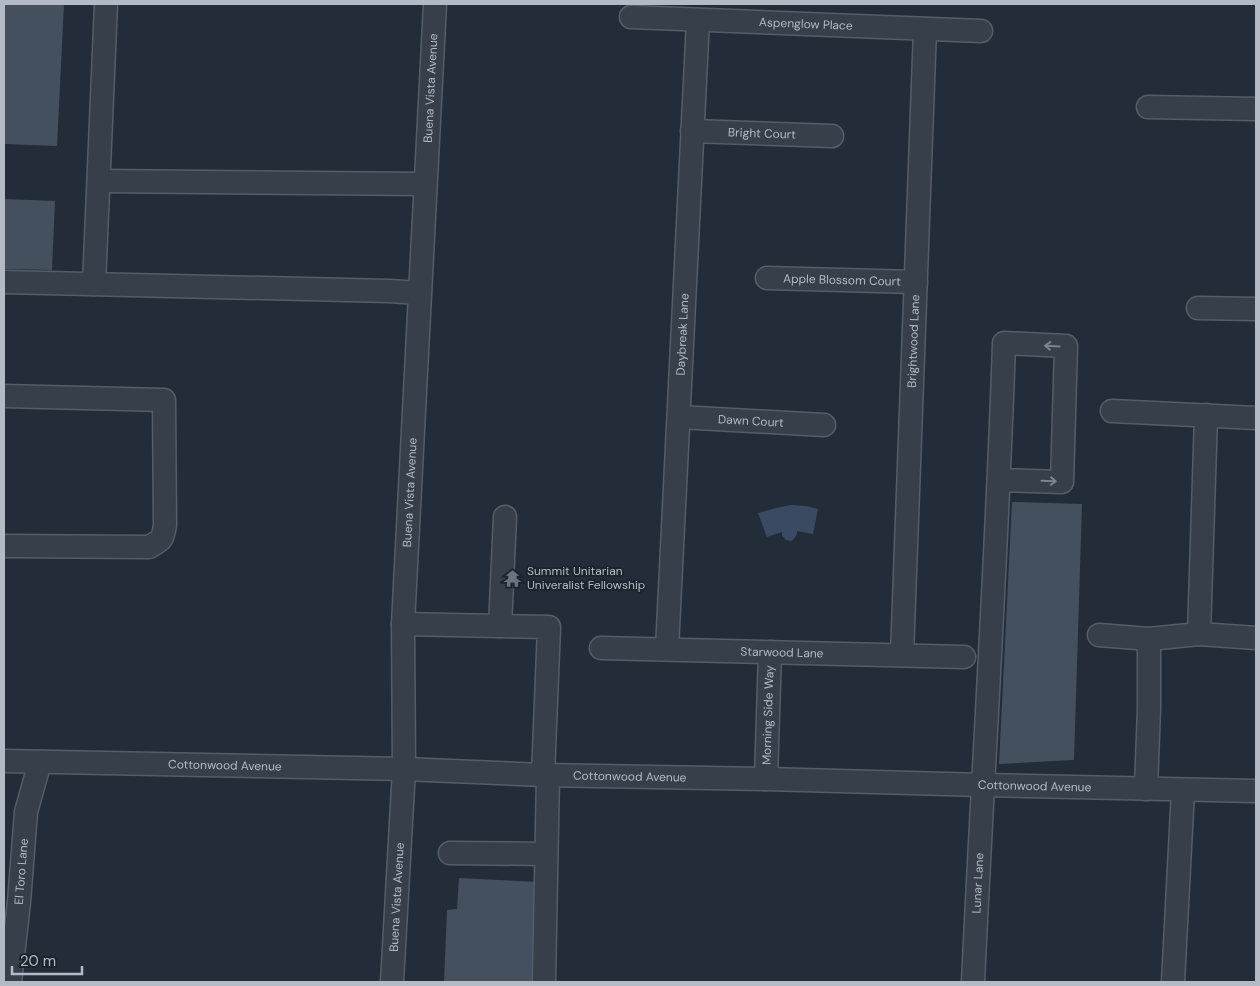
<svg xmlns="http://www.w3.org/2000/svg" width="1260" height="986" font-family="'DM Sans',sans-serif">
	<rect width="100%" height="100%" fill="#232d39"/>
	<path fill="#394a62" d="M791,505L806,506L818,509L813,534L797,531C797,536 795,538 791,541L786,540L782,536V532L767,537L758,513L776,508Z"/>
	<path fill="#45505e" d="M4,4H64L57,146L4,144Z
		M4,199L55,201L52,270L4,269Z
		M1012,502L1082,504L1074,760L999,764Z
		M459,878L539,882L535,982H444L447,910L457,909Z"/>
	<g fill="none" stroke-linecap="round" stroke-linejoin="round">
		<defs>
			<g id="minor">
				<path id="s1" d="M631,17L981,31"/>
				<path d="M1148,107L1256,109"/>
				<path id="s2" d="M692,131L832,136"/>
				<path d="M99,181L425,184"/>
				<path id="s3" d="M767,278L916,282"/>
				<path d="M4,282L389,291L420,293"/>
				<path d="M94,284L106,4"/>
				<path d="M1198,308L1256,309"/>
				<path d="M4,396L164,400L165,525C163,539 162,540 149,547L4,546"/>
				<path d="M1112,411L1256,418"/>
				<path id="s4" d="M679,417L824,425"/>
				<path d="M403,624L549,627L543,775"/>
				<path d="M500,626L505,517"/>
				<path d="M1199,634L1206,415"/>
				<path d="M1099,635L1149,639L1199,634L1256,638"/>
				<path id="s5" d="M601,648L964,657"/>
				<path id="s6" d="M667,649L698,20"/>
				<path id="s7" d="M902,655L925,29"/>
				<path id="s8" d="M4,761L404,769L543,775L766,779L983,785L1256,791"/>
				<path id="s9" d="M766,779L770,652"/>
				<path d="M1146,789L1149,708V639"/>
				<path d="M450,853L546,854"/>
				<path id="s10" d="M10,982L19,902L26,812L40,762"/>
				<path id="s11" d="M392,982L404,769L403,624L435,4"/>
				<path d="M544,982L548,775"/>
				<path id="s12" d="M973,982C983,769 997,556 1004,343L1066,346L1062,482L1000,480"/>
				<path d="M1173,982L1183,790"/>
			</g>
		</defs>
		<use href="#minor" stroke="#555d67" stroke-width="25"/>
		<use href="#minor" stroke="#373f4a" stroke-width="22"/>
	</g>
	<defs><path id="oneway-shaft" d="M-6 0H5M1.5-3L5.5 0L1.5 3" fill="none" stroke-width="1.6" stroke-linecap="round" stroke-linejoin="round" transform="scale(1.25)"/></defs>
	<g stroke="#7b838e">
		<use href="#oneway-shaft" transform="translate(1052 346) rotate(-177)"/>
		<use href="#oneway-shaft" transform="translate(1049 481) rotate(2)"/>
	</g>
	<defs>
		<symbol id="temple-bare" viewBox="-9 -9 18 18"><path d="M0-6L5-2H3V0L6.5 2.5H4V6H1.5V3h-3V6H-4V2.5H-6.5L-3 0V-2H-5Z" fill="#6b7280" stroke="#1c242e" stroke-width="2.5" paint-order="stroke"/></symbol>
	</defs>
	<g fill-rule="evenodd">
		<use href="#temple-bare" x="500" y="566" width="25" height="25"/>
	</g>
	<g text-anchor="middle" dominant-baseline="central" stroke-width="4" stroke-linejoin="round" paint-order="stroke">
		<g font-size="12" fill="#b2bac5" stroke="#1c242e">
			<text stroke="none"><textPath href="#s1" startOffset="175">Aspenglow Place</textPath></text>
			<text stroke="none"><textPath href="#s11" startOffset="895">Buena Vista Avenue</textPath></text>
			<text stroke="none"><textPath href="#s2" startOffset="70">Bright Court</textPath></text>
			<text stroke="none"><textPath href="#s3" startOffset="75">Apple Blossom Court</textPath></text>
			<text stroke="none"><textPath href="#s6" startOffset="315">Daybreak Lane</textPath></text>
			<text stroke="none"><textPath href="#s7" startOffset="314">Brightwood Lane</textPath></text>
			<text stroke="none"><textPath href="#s4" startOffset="72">Dawn Court</textPath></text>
			<text stroke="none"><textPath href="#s11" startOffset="490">Buena Vista Avenue</textPath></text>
			<text stroke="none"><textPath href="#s5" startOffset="181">Starwood Lane</textPath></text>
			<text stroke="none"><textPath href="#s9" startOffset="64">Morning Side Way</textPath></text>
			<text stroke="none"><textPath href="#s8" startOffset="221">Cottonwood Avenue</textPath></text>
			<text stroke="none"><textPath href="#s8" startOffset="626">Cottonwood Avenue</textPath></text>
			<text stroke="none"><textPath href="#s8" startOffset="1031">Cottonwood Avenue</textPath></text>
			<text stroke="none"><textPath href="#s10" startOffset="111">El Toro Lane</textPath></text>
			<text stroke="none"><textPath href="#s12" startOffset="99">Lunar Lane</textPath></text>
			<text stroke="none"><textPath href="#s11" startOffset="85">Buena Vista Avenue</textPath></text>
		</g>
		<g font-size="12" fill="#b2bac5" stroke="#1c242e" text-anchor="start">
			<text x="527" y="571">Summit Unitarian<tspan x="527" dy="14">Univeralist Fellowship</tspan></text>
		</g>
	</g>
	<rect width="1260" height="986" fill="none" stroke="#b2bac5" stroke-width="10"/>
	<path d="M12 966v8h70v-8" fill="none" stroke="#b2bac5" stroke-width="2.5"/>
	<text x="20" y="966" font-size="15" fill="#b2bac5" stroke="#1c242e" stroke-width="4" paint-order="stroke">20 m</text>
</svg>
